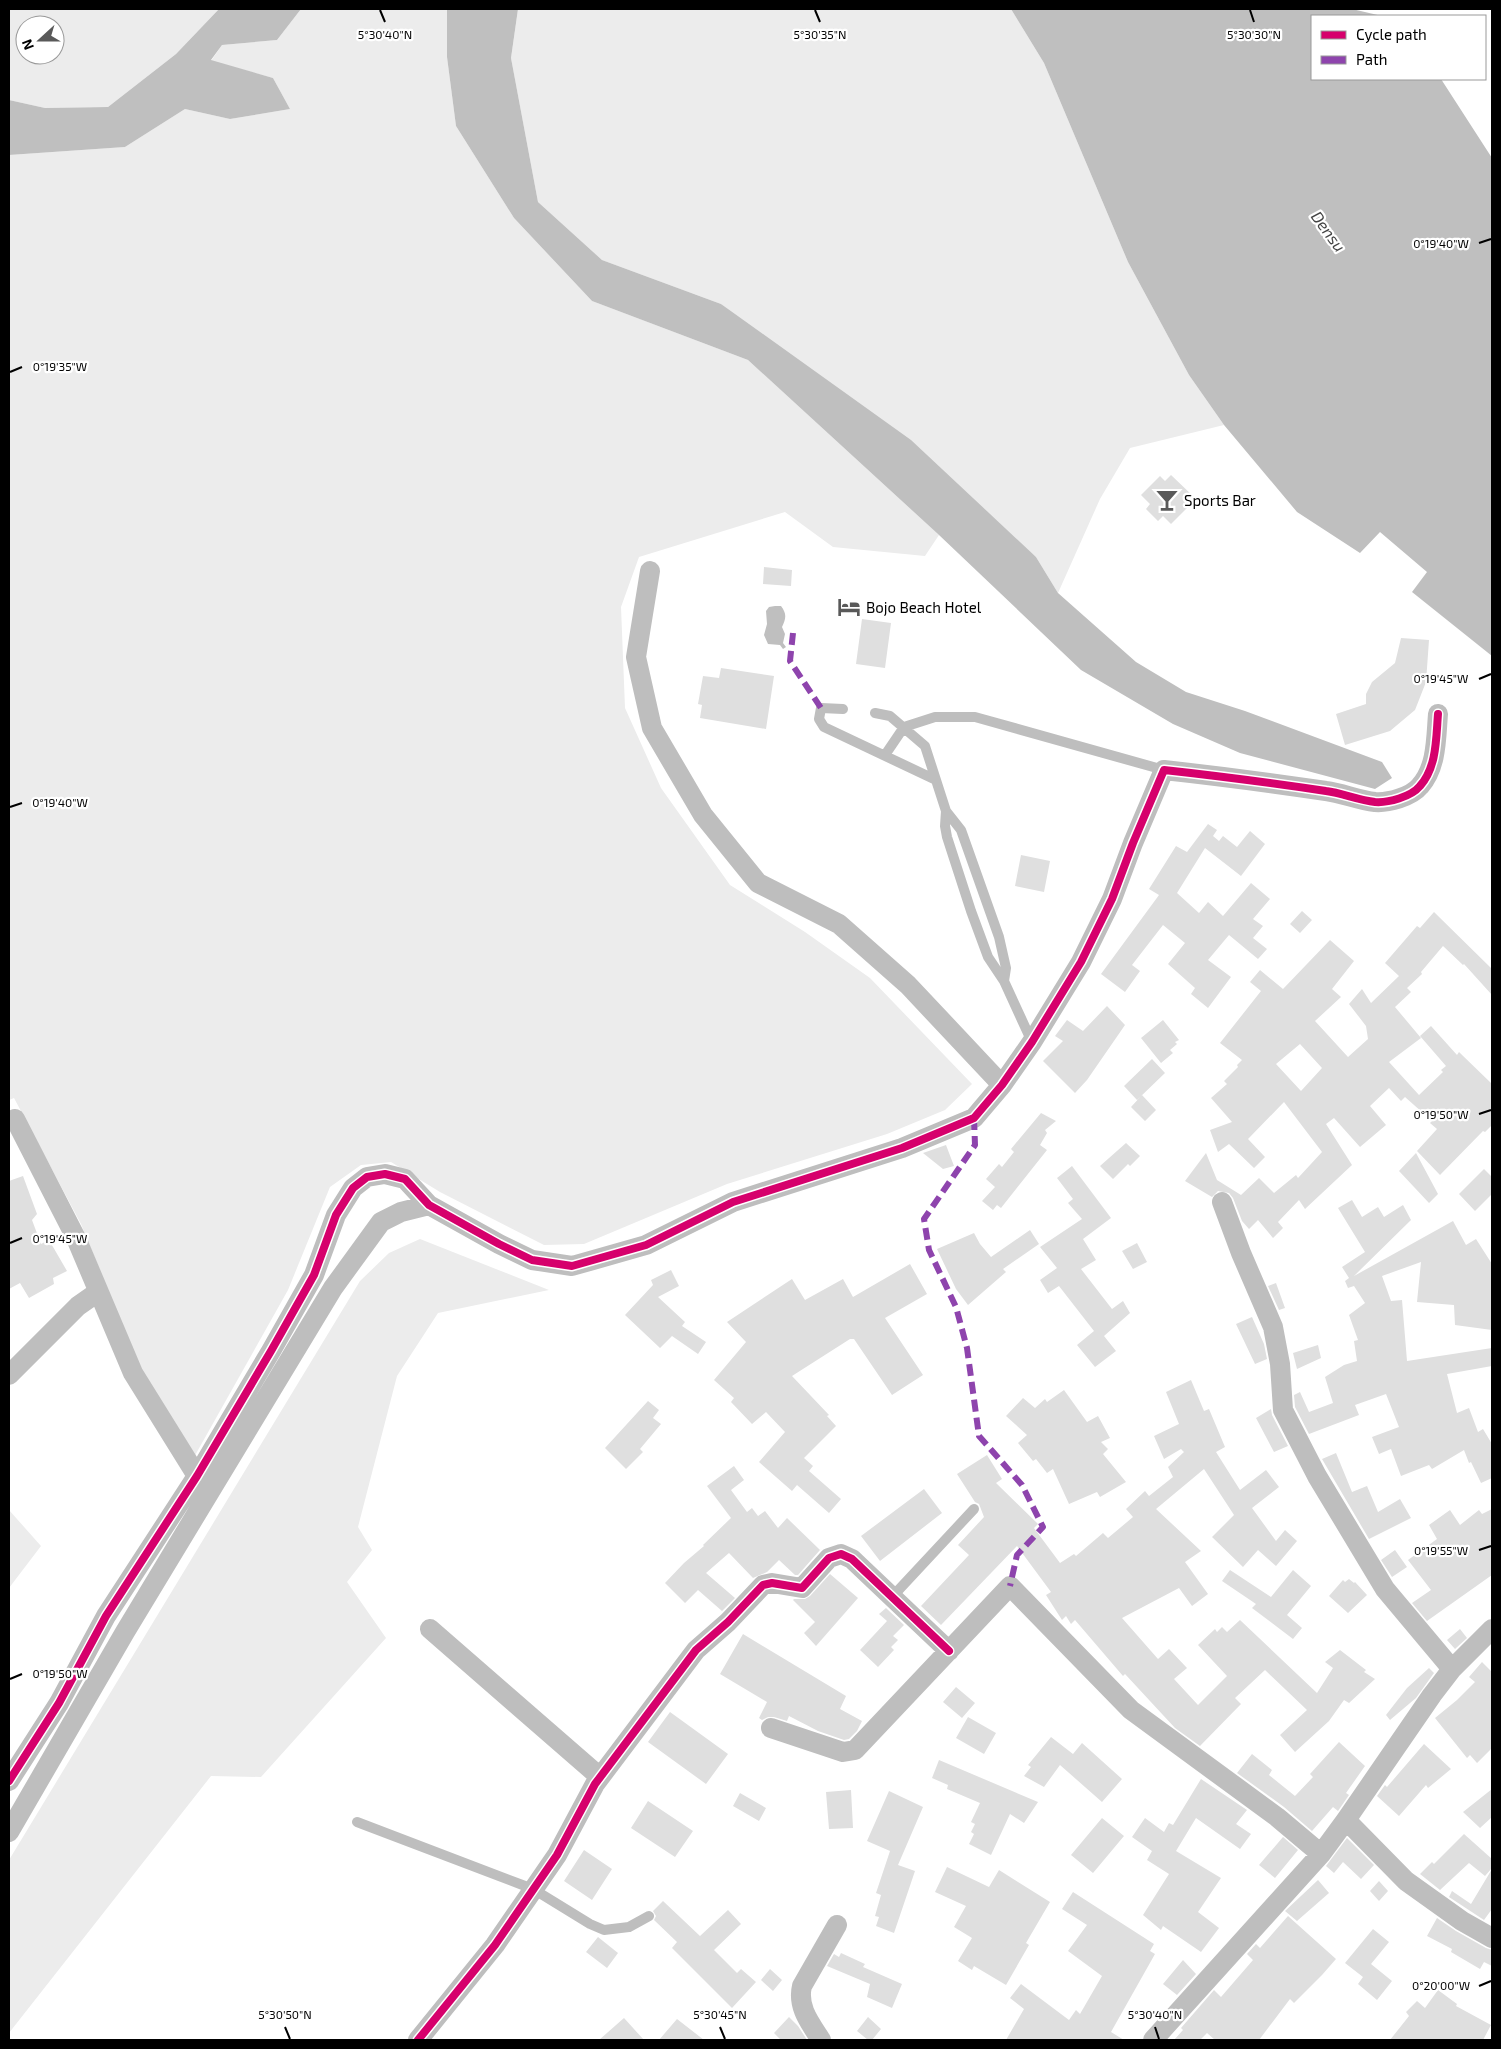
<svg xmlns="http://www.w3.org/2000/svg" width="1501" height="2049" font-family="'Exo 2',sans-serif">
	<rect width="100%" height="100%" fill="#fff"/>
	<path fill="#ececec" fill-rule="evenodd" d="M9,9H219L176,54L108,107L45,108L9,100ZM25,25H55V55H25Z
		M301,9H447V57L456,126L514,218L592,301L748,360L939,535L925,556L833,547L785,512L639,557L621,607L625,708L661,788L730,885L805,932L870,978L972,1084L945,1110L887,1134L727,1184L584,1244L544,1245L440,1192L391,1162L361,1165L330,1187L288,1290L193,1459L144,1378L81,1224L14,1098L9,1100V155L125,147L185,109L230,119L290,109L273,78L211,61L222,45L277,40Z
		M518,9H1011L1044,63L1128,262L1189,375L1224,425L1130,448L1100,499L1058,593L1036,557L721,304L602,260L538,202L511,58Z
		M420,1239L549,1290L438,1313L397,1376L358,1527L372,1550L347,1582L386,1638L261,1777L211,1776L9,2033V1860L360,1281L389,1253Z
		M9,1510L41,1546L9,1588Z"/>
	<path fill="#bfbfbf" d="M219,9H301L277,40L222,45L211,60L273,78L290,109L230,119L185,109L125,147L9,155V100L45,108L108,107L176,54Z
		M447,9H518L511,58L538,202L602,260L721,304L911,440L1036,557L1058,593L1136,662L1186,692L1245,711L1382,762L1392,778L1375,789L1240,753L1173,724L1081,670L939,535L748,360L592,301L514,218L456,126L447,57Z
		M1011,9H1352L1382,16H1312V79H1441L1492,158V656L1412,592L1427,572L1380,532L1360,553L1297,512L1224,425L1189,375L1128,262L1044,63Z
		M775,606H781C787,614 786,618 782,627L785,634L783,643L786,647L783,649L780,645L768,644L764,635L767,624L766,611L769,607Z"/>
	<path fill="#dfdfdf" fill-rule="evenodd" d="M1171,475L1193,496L1185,504L1188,507L1171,524L1163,516L1158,521L1146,509L1150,504L1141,495L1160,476L1165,481Z
		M764,567L792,570L791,586L763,584Z
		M862,619L891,623L885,668L856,664Z
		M1401,638L1429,640L1426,682L1415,710L1390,731L1345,745L1336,714L1366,704V694L1372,682L1395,663Z
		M721,668L774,676L766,729L700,718L702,705L698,704L703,676L719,678Z
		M1208,824L1217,830L1213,836L1219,841L1223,836L1237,847L1250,831L1265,844L1241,876L1205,848L1177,893L1199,913L1208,902L1223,916L1251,883L1270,899L1253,919L1263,926L1253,938L1267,949L1258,959L1229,935L1208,960L1231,977L1208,1008L1191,994L1195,988L1168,964L1185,943L1163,925L1132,965L1140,971L1125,992L1101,974L1159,895L1149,889L1176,846L1187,852Z
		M1021,855L1050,861L1044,892L1015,886Z
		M1302,911L1312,920L1300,933L1290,924Z
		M1434,912L1492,969V995L1464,964L1463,965L1443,946L1421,972L1422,974L1407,988L1411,992L1395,1007L1421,1038L1389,1062L1419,1095L1443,1072L1441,1070L1446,1066L1420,1036L1431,1026L1457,1055L1459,1052L1492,1084V1125L1485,1132L1483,1131L1440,1175L1417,1151L1437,1129L1430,1123L1432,1121L1405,1097L1401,1101L1389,1088L1370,1106L1386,1125L1360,1147L1334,1118L1326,1124L1352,1165L1305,1209L1299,1200L1278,1222L1283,1228L1273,1238L1258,1220L1249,1229L1242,1221L1233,1198L1229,1193L1218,1191L1212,1197L1185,1181L1206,1153L1217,1180L1241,1195L1259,1178L1274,1193L1296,1175L1298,1178L1322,1152L1284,1102L1248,1139L1265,1157L1254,1168L1229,1144L1218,1152L1210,1130L1232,1122L1211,1098L1227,1084L1224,1081L1238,1067L1237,1065L1242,1060L1220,1043L1261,991L1250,982L1260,970L1283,989L1330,940L1354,961L1332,989L1341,997L1315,1021L1348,1057L1368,1039L1366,1026L1349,1004L1362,989L1371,1003L1399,976L1385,963L1417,926L1420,928ZM1300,1044L1322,1068L1301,1091L1276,1064Z
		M1107,1006L1125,1025L1087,1080L1075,1093L1043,1061L1063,1041L1055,1036L1067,1020L1083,1031Z
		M1163,1020L1179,1040L1175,1042L1177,1044L1170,1050L1173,1053L1161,1063L1141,1038Z
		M1152,1059L1165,1073L1137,1100L1124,1086Z
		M1142,1095L1156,1110L1145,1121L1131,1107Z
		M1041,1113L1056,1121L1045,1130L1047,1133L1040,1145L1047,1150L1001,1208L997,1205L993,1210L982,1201L995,1187L986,1179L999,1164L1002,1167L1014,1152L1011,1149Z
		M1126,1143L1140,1156L1130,1166L1128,1164L1113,1179L1100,1166Z
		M946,1145L954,1166L943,1169L923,1153Z
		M1416,1153L1438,1194L1429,1203L1399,1171Z
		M1072,1166L1111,1218L1083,1239L1096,1260L1081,1269L1112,1309L1123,1301L1130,1313L1104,1336L1116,1351L1095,1367L1077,1345L1094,1331L1059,1286L1048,1293L1040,1280L1057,1268L1040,1247L1082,1219L1068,1203L1073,1199L1057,1178Z
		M1484,1169L1492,1177V1194L1475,1211L1459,1194Z
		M23,1176L37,1214L32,1220L41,1244L49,1240L67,1271L53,1278L54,1284L29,1298L20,1283L9,1289V1181Z
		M1352,1200L1362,1217L1378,1207L1384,1217L1403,1205L1411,1220L1354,1276L1453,1221L1466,1245L1476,1239L1492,1264L1491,1271L1492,1330L1455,1325L1454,1305L1417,1302L1421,1262L1382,1276L1391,1301L1402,1300L1407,1361L1492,1348V1366L1447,1374L1457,1413L1469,1408L1478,1432L1483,1429L1492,1444V1478L1481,1483L1471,1462L1469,1463L1464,1450L1432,1469L1429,1465L1401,1476L1391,1449L1379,1454L1372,1437L1399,1427L1386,1394L1355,1405L1359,1415L1309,1434L1295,1407L1294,1395L1300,1392L1309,1412L1333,1403L1325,1377L1344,1365L1357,1361L1354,1341L1358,1340L1349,1315L1365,1303L1354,1286L1348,1288L1345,1281L1349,1278L1342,1267L1365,1252L1338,1208Z
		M1030,1230L1039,1244L1003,1269L1006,1272L968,1305L956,1289L937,1249L974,1233L980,1244L991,1257Z
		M1137,1243L1147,1262L1133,1269L1122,1251Z
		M910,1264L927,1294L885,1318L923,1375L892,1395L854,1339H850L792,1376L829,1415L827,1416L836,1426L804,1458L813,1466L809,1471L841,1499L829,1513L797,1485L792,1491L759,1462L785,1432L766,1412L752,1424L731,1402L734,1398L714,1380L746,1342L727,1322L792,1279L805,1300L843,1279L853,1297Z
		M671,1270L679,1286L658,1297L685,1322L682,1326L706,1342L698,1354L672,1336L660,1348L625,1315L653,1285L651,1280Z
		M1276,1283L1285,1308L1279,1310L1268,1286Z
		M1252,1317L1264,1344L1267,1359L1255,1364L1236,1324Z
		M1318,1345L1321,1358L1297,1369L1293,1353Z
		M1191,1380L1204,1411L1209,1409L1225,1447L1216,1452L1240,1490L1266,1470L1279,1487L1252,1508L1276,1541L1285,1530L1297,1541L1276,1566L1258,1550L1243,1567L1212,1537L1234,1515L1204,1469L1156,1509L1201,1551L1185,1562L1208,1594L1192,1606L1179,1588L1122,1618L1158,1659L1169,1649L1187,1668L1174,1679L1198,1705L1227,1676L1198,1645L1215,1629L1217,1632L1222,1627L1227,1632L1240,1620L1317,1693L1333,1668L1325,1662L1340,1650L1366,1670L1364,1672L1375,1679L1349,1703L1344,1700L1329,1721L1295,1752L1280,1735L1307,1710L1265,1670L1235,1698L1241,1704L1200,1746L1175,1728L1125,1674L1123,1676L1075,1620L1071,1624L1066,1616L1062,1620L1046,1595L1051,1592L1017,1546L941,1625L921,1606L969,1555L958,1545L984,1517L979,1504L975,1502L957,1474L987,1455L1002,1479L996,1483L1038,1524L1034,1528L1060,1563L1074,1554L1076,1556L1103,1533L1108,1538L1133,1517L1126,1509L1145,1491L1149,1496L1173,1477L1168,1467L1184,1452L1181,1449L1164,1459L1154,1436L1179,1424L1166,1392Z
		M1064,1390L1087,1422L1098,1416L1110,1438L1101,1442L1108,1449L1103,1454L1126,1482L1100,1497L1097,1492L1069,1504L1053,1469L1047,1473L1036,1459L1033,1461L1018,1443L1027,1435L1006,1416L1023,1398L1035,1408L1045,1399L1047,1402Z
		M648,1401L659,1410L653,1418L661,1424L640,1449L643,1452L626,1469L605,1448Z
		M1271,1409L1272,1415L1288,1446L1274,1452L1256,1418Z
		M1336,1453L1352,1492L1367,1486L1378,1512L1400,1499L1411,1518L1369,1539L1322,1459Z
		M734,1466L744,1480L731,1490L747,1512L752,1508L758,1516L765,1511L778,1528L787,1518L820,1550L798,1575H795L779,1560L767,1572L753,1578L729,1553L706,1573L735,1598L722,1611L698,1590L685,1603L665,1583L684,1563L704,1546L703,1545L731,1518L707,1486Z
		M924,1489L942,1513L880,1561L861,1536Z
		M1492,1509V1575L1427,1621L1412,1603L1431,1590L1408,1560L1437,1539L1429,1525L1450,1510L1460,1525L1479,1510L1482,1514Z
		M1395,1550L1407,1567L1392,1577L1381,1560Z
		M1230,1570L1271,1597L1293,1570L1311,1586L1287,1615L1302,1628L1293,1639L1252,1608L1256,1604L1222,1581Z
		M830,1574L858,1598L816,1646L804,1633L815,1622L793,1600L794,1599H805L810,1596Z
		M1349,1579L1354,1583L1355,1582L1367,1595L1348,1613L1329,1596L1343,1580L1345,1582Z
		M886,1608L904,1625L893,1636L898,1640L891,1647L894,1650L878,1667L860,1650L887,1621L879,1614Z
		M1460,1629L1467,1638L1455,1649L1447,1640Z
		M743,1634L846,1696L840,1709L862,1721L857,1731L849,1739L844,1740L818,1731L789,1716L787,1721L774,1717H768L762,1720L759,1718L767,1702L720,1674Z
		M1482,1662L1492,1672V1748L1477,1763L1470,1755L1467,1758L1435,1718L1457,1700L1475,1682L1469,1677Z
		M1429,1668L1434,1673L1416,1698L1390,1720L1386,1715L1407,1688Z
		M956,1687L975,1703L962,1718L943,1702Z
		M670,1712L728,1754L706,1784L648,1742Z
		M968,1717L996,1733L984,1754L956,1738Z
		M1051,1737L1073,1754L1082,1743L1122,1779L1102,1802L1060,1765L1044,1787L1024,1776L1031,1767L1028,1765Z
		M1339,1742L1365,1766L1346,1793L1349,1795L1338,1811L1333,1807L1312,1831L1284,1807L1237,1773L1252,1754L1272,1770L1269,1775L1295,1796L1313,1777L1310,1774Z
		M1424,1744L1451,1769L1428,1788L1426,1785L1399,1816L1377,1796L1385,1785L1387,1787Z
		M939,1760L1038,1802L1024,1823L1010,1814L991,1855L969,1844L974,1834L971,1832L975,1824L971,1822L980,1803L947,1789L948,1785L932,1778Z
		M1201,1779L1247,1810L1236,1824L1251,1834L1240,1849L1196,1818L1176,1851L1221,1878L1198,1912L1219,1928L1201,1952L1163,1926L1161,1930L1143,1915L1169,1874L1147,1860L1152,1851L1132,1837L1145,1818L1164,1832L1169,1823L1173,1825Z
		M1492,1789V1817L1480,1828L1463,1812Z
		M851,1790L853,1828L829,1829L826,1792Z
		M889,1791L923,1807L898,1865L915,1871L894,1933L876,1926L879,1917L875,1916L881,1895L876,1893L890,1851L867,1841Z
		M740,1793L766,1808L759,1821L733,1806Z
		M648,1801L693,1831L675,1857L631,1828Z
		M1102,1818L1124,1836L1093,1873L1071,1855Z
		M1464,1834L1492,1859V1868L1485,1876L1469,1863L1440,1890L1420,1874L1432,1862L1434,1864Z
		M1283,1837L1298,1850L1275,1878L1259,1865Z
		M1347,1838L1374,1865L1361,1879L1343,1862L1334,1873L1326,1866Z
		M584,1850L612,1869L592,1900L564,1881Z
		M947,1867L989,1887L999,1870L1050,1902L1026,1943L1029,1945L1006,1985L974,1966L972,1970L958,1961L972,1938L954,1927L966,1906L935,1892Z
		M1492,1869V1909L1484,1920L1449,1897L1452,1891L1471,1904Z
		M1318,1880L1329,1893L1297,1921L1285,1911Z
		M1379,1881L1388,1891L1379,1901L1370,1891Z
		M1073,1892L1154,1944L1150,1951L1155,1954L1111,2032L1124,2040H1006L1024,2009L1010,1998L1021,1984L1069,2020L1076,2010L1080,2014L1102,1976L1068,1951L1087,1925L1062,1909Z
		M663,1901L700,1936L728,1910L741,1924L714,1950L737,1973L741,1969L756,1982L732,2008L672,1948L677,1942L654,1920L656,1916L653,1911Z
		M1288,1916L1336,1959L1322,1975L1294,2003L1290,1999L1259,2040H1215L1207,2033L1200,2040H1174L1183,2030L1181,2028L1214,1990L1221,1997L1253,1960L1247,1954L1256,1944L1260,1948Z
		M1437,1918L1456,1931L1486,1948L1492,1950V1966L1484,1962L1480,1969L1451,1952L1452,1949L1427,1936Z
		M1373,1929L1389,1942L1371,1964L1392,1981L1377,2000L1358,1984L1363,1977L1345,1963Z
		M598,1937L618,1953L607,1968L586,1952Z
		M841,1953L865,1964L863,1967L902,1984L892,2008L867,1997L870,1984L827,1966L834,1954L839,1957Z
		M1183,1960L1196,1974L1177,1995L1163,1984Z
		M770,1969L782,1980L773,1991L761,1980Z
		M1438,1990L1457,2004L1456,2006L1491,2025L1483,2040H1390L1409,2016L1406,2012L1417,2001L1425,2008Z
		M789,2017L798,2026L807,2040H781L774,2033Z
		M868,2017L881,2029L872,2040H868L857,2031Z
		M624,2018L644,2040H599Z
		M677,2019L704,2040H659Z"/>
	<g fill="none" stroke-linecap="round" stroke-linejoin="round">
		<path stroke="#bebebe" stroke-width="10" d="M843,709L821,708L819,719L824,727L936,780
			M875,713L890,716L925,746L946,811L945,826L947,837L971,911L988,957L1004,981L1032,1042
			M885,755L904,727L935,717H975L1164,770
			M946,811L961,830L999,937L1006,968L1004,981
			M892,1597L974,1509
			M357,1822L533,1889L590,1924L604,1930L629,1927L649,1916"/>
		<path stroke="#bebebe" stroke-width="20" d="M650,571L636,657L652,728L703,815L758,883L839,924L908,985L1002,1085
			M15,1119L76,1238L133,1373L197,1476
			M1222,1202L1241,1253L1273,1327L1280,1364L1283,1410L1317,1476L1385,1589L1452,1669
			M9,1375L78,1306L98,1292
			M430,1629L600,1777
			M771,1728L843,1752L855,1750L1010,1586L1131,1710L1277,1817L1321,1854
			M9,1781L59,1703L106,1616L197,1476L271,1351L314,1275L336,1215L353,1188L367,1177L385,1174L405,1179L429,1205L499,1244L532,1260L572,1266L646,1245L733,1202L902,1148L974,1118L1002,1085L1032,1042L1081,962L1112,899L1133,843L1164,770C1219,776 1272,783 1326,791C1342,793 1358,800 1375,802C1388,803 1411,797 1420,786C1437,767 1436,738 1438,714
			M1346,1820L1406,1881L1462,1921L1492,1938
			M9,1832L125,1632L333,1288L381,1222L401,1212L429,1205
			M418,2040L495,1945L557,1855L595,1784L696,1650L728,1622L763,1585L772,1583L802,1588L829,1558L841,1554L852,1559L949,1651
			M821,2040C810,2023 797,2007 802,1986L837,1925
			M1153,2040L1321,1854L1346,1820L1432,1695L1452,1669L1492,1629"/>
		<path stroke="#8e44ad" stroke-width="6" stroke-dasharray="12 6" stroke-linecap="butt" d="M793,633L790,661L821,708
			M974,1118L975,1145L924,1219L929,1250L956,1307L967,1348L979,1436L1022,1485L1043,1527L1017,1555L1010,1586"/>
		<defs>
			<path id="cycleway" d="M9,1781L59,1703L106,1616L197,1476L271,1351L314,1275L336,1215L353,1188L367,1177L385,1174L405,1179L429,1205L499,1244L532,1260L572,1266L646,1245L733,1202L902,1148L974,1118L1002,1085L1032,1042L1081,962L1112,899L1133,843L1164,770C1219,776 1272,783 1326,791C1342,793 1358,800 1375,802C1388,803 1411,797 1420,786C1437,767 1436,738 1438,714
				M418,2040L495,1945L557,1855L595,1784L696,1650L728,1622L763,1585L772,1583L802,1588L829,1558L841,1554L852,1559L949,1651"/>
		</defs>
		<use href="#cycleway" stroke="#fff" stroke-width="11"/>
		<use href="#cycleway" stroke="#d6006c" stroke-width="8"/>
	</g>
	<path fill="none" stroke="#000" stroke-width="2" d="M380,10L385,22M815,10L820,22M1250,10L1254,22M1479,243L1491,239M10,372L22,367M1479,679L1491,674M10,807L22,803M1479,1114L1491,1110M10,1243L22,1238M1479,1550L1491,1546M10,1679L22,1674M1479,1986L1491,1981M285,2027L290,2039M720,2027L725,2039M1155,2027L1159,2039"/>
	<defs>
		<symbol id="bar-bare" viewBox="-9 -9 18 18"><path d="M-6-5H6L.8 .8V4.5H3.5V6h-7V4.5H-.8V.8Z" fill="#595959" stroke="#fff" stroke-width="2.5" paint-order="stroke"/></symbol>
		<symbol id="hotel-bare" viewBox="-9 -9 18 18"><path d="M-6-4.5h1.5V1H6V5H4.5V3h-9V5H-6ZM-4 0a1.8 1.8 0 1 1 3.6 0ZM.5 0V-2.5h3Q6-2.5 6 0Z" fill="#595959" stroke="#fff" stroke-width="2.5" paint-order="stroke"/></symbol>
	</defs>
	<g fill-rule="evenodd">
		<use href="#bar-bare" x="1151" y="484" width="32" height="32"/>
		<use href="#hotel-bare" x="833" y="591" width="32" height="32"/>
	</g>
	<g text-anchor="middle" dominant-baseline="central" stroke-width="4.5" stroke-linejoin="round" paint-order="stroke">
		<g font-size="15" fill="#000" stroke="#fff" text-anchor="start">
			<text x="1184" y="500">Sports Bar</text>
			<text x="866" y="607">Bojo Beach Hotel</text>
		</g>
		<g font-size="16" font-style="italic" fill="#444" stroke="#fff">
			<text transform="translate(1329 231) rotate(54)">Densu</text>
		</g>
	</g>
	<g font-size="12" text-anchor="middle" fill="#000" stroke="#fff" stroke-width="4.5" stroke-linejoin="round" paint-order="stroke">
		<text x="385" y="39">5°30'40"N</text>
		<text x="820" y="39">5°30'35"N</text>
		<text x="1254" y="39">5°30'30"N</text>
		<text x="1441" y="248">0°19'40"W</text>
		<text x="60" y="371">0°19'35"W</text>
		<text x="1441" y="683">0°19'45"W</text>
		<text x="60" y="807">0°19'40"W</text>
		<text x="1441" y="1119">0°19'50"W</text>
		<text x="60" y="1243">0°19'45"W</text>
		<text x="1441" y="1555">0°19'55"W</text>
		<text x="60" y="1678">0°19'50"W</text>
		<text x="1441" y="1990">0°20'00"W</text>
		<text x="285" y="2019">5°30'50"N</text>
		<text x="720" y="2019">5°30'45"N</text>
		<text x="1155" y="2019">5°30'40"N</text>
	</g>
	<rect width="1501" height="2049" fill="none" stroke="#000000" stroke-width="20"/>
	<rect x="1311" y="15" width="175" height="65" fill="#ffffff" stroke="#999999"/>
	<rect x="1321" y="31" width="25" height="8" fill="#d6006c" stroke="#999999"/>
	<text x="1356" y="40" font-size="15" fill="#000000">Cycle path</text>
	<rect x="1321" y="56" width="25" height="8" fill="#8e44ad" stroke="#999999"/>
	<text x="1356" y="65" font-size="15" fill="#000000">Path</text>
	<g transform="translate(40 40) rotate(249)"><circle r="24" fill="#ffffff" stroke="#999999"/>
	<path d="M0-4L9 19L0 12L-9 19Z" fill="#595959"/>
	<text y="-8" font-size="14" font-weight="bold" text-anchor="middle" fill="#000000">N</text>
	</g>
</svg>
